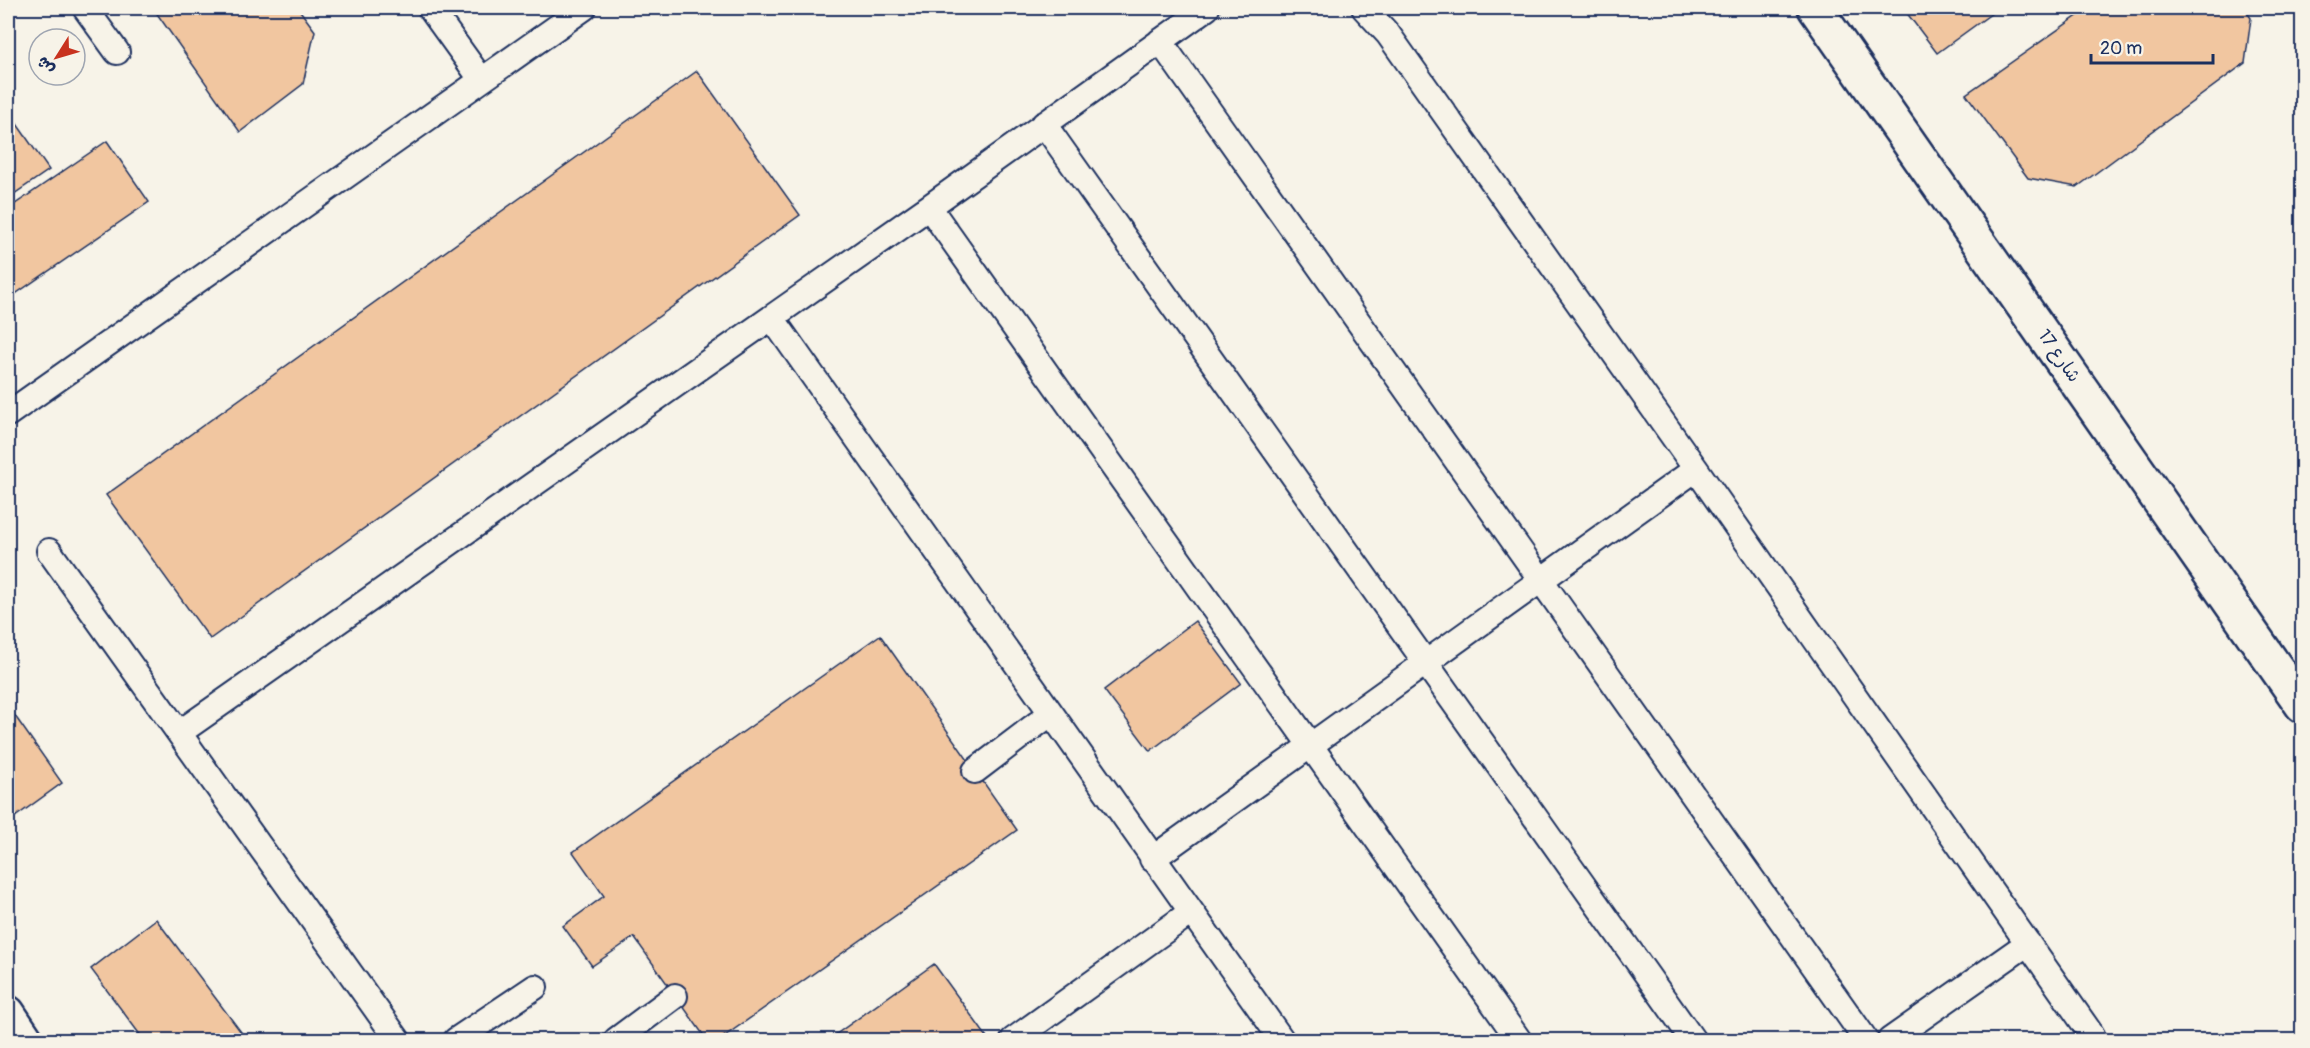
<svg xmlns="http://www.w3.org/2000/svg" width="2310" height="1048" font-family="Pangolin,'Playpen Sans Arabic',sans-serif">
	<rect width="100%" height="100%" fill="#f7f3e8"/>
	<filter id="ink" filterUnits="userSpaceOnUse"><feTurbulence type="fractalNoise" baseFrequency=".0167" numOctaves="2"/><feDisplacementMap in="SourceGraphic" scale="12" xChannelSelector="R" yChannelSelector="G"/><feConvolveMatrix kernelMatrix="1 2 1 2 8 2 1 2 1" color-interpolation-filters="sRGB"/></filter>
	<g filter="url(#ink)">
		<path fill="#f1c6a0" stroke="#1b2f5e" stroke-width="1.5" d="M153,8H298L315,31L303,84L240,132Z
			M1903,8H1999L1937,53Z
			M2089,8H2244L2251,18L2245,63L2077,187L2028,178L1966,94Z
			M697,71L800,215L210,639L106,495Z
			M10,114L49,170L8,198V116Z
			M107,141L149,202L8,299V209Z
			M1195,621L1241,683L1150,751L1104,690Z
			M880,635L1017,830L719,1040H707L634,937L592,966L563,926L604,896L573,852Z
			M8,706L62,783L8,822Z
			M156,919L247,1040H144L91,969Z
			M934,964L989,1040H828Z"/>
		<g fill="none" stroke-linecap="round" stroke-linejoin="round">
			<defs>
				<path id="lane" d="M85,8L117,52
					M430,8L481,79
					M1364,8L1388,34L1696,469L2092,1035
					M1160,41L1866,1040
					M1044,124L1693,1040
					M929,207L1519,1040
					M772,318L1282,1040
					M8,414L584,8
					M49,551L398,1040
					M179,733L929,207L1207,8
					M975,771L1050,714
					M1152,859L1696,469
					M456,1040L535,987
					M616,1040L675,996
					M1013,1040L1191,912
					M1890,1040L2028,943"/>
				<path id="street" d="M1815,8L2302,705"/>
				<path id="secondary" d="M8,1013L26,1040"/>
			</defs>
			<use href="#lane" stroke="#1b2f5e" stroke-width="28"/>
			<use href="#street" stroke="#1b2f5e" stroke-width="38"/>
			<use href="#secondary" stroke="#1b2f5e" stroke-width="38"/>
			<use href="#lane" stroke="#f7f3e8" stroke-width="24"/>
			<use href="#street" stroke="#f7f3e8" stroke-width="33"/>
			<use href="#secondary" stroke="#f7f3e8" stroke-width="33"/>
		</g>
	</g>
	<g text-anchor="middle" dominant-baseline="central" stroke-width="4.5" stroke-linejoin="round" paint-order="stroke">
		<g font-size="18" fill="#1b2f5e" stroke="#f7f3e8">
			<text transform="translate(2059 356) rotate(55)">شارع 17</text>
		</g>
	</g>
	<rect width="2310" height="1048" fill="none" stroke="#f7f3e8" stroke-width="30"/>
	<rect x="15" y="15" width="2280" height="1018" fill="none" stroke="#1b2f5e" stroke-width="2" filter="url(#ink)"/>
	<g transform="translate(57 57) rotate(233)"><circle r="28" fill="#f7f3e8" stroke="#9fa5b1" stroke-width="1.5"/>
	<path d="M0-4.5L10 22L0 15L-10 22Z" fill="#c8321e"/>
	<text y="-9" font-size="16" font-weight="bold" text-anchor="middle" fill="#1b2f5e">ش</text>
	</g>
	<path d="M2091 54v9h122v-9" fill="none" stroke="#1b2f5e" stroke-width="3"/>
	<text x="2100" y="54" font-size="18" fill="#1b2f5e" stroke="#f7f3e8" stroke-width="4.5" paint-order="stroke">20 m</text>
</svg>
